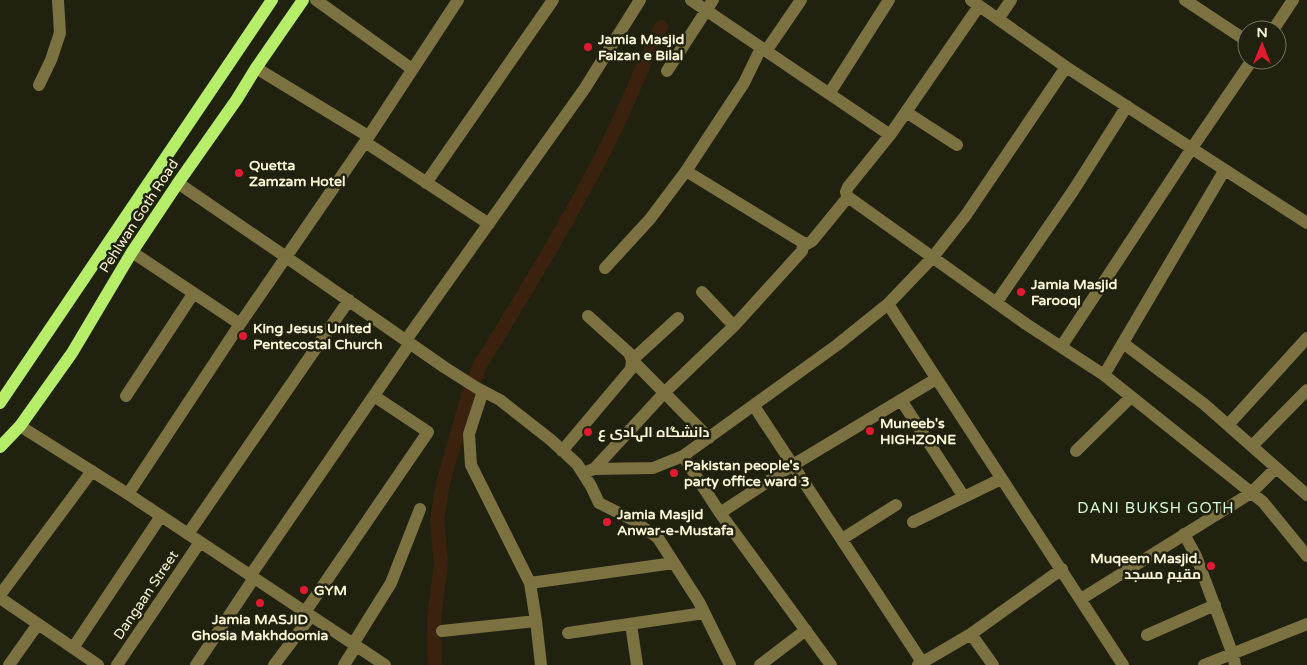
<svg xmlns="http://www.w3.org/2000/svg" width="1307" height="665" font-family="'Varela Round',Cairo,sans-serif">
	<rect width="100%" height="100%" fill="#212110"/>
	<g fill="none" stroke-linecap="round" stroke-linejoin="round">
		<path stroke="#3b220f" stroke-width="14" d="M435,665L434,619L441,564L437,520L443,483L468,396L479,367C524,294 569,221 608,144C627,106 642,66 661,27"/>
		<path stroke="#7b7141" stroke-width="12" d="M316,0L412,69
			M691,0L890,135
			M971,0L1066,67L1307,223
			M1185,0L1247,41
			M979,6L890,135L848,187L846,192L848,197L1026,324L1104,375L1263,502L1307,556
			M998,19L1011,0
			M1273,30L1293,0
			M766,51L801,0
			M256,68L368,136
			M667,71L713,0
			M39,85L51,60L60,33L58,0
			M829,94L889,0
			M906,112L957,145
			M365,142L489,224
			M178,183L286,257L444,367L477,388L500,400L551,440L577,464L591,486L599,503L633,520L658,538L699,602L730,665
			M426,183L553,0
			M803,246L812,241L848,197
			M132,252L240,324
			M605,268L650,219L686,171L744,83L761,48
			M702,292L734,326
			M996,303L1073,191L1127,106
			M888,304C966,425 1045,544 1123,665
			M678,318L632,360L709,438
			M406,340L585,88L640,0
			M1123,343L1204,404L1307,495
			M1061,347L1192,148L1252,60
			M1104,375L1224,171
			M483,391L469,434L471,465L530,583L536,621L541,665
			M126,396L193,294
			M901,400L964,497
			M754,406L924,665
			M1228,425L1307,338
			M20,426L128,494L385,665
			M1252,446L1307,390
			M562,451L631,369L632,360L629,353L588,316
			M1076,451L1131,397
			M683,456L720,513L831,665
			M594,469L665,392L734,326L802,251L803,246L802,242L686,171
			M583,473L594,469L653,468L683,456L837,345L888,304L933,257L966,215L1066,67
			M128,494L240,324L365,142L458,0
			M720,513L793,465L936,379
			M913,522L1001,479
			M188,534L349,300
			M1184,534L1196,556L1233,655L1235,665
			M842,539L896,505
			M250,576L410,343
			M530,583L674,563
			M0,595L92,471
			M0,598L98,665
			M1081,599L1251,493L1276,468
			M305,612L428,432L374,396
			M631,624L637,665
			M442,631L536,621
			M568,633L704,613
			M971,634L993,665
			M1147,635L1215,605
			M353,644L391,583L420,509
			M73,648L161,516
			M9,665L38,624
			M117,665L200,542
			M196,665L254,578
			M274,665L311,616
			M344,665L356,646
			M760,665L806,630
			M918,665L971,634L1062,569
			M1204,665L1307,624"/>
		<path stroke="#b7ee69" stroke-width="12" d="M0,403L272,0
			M0,447L20,426L72,353L132,252L178,183L237,99L256,68L303,0"/>
	</g>
	<g fill="#e11a31" stroke="#212110" stroke-width="2">
		<circle cx="588" cy="47" r="5"/>
		<circle cx="239" cy="173" r="5"/>
		<circle cx="1021" cy="292" r="5"/>
		<circle cx="243" cy="336" r="5"/>
		<circle cx="870" cy="431" r="5"/>
		<circle cx="588" cy="432" r="5"/>
		<circle cx="674" cy="473" r="5"/>
		<circle cx="607" cy="522" r="5"/>
		<circle cx="1211" cy="566" r="5"/>
		<circle cx="304" cy="590" r="5"/>
		<circle cx="260" cy="603" r="5"/>
	</g>
	<g text-anchor="middle" dominant-baseline="central" stroke-width="5" stroke-linejoin="round" paint-order="stroke">
		<g font-size="14" font-weight="bold" fill="#faf6d5" stroke="#212110" text-anchor="start">
			<text x="598" y="39">Jamia Masjid<tspan x="598" dy="16">Faizan e Bilal</tspan></text>
			<text x="249" y="165">Quetta<tspan x="249" dy="16">Zamzam Hotel</tspan></text>
			<text x="1031" y="284">Jamia Masjid<tspan x="1031" dy="16">Farooqi</tspan></text>
			<text x="253" y="328">King Jesus United<tspan x="253" dy="16">Pentecostal Church</tspan></text>
			<text x="880" y="423">Muneeb's<tspan x="880" dy="16">HIGHZONE</tspan></text>
			<text x="598" y="432">دانشگاہ الہادی ع</text>
			<text x="684" y="465">Pakistan people's<tspan x="684" dy="16">party office ward 3</tspan></text>
			<text x="617" y="514">Jamia Masjid<tspan x="617" dy="16">Anwar-e-Mustafa</tspan></text>
			<text x="1201" y="558" text-anchor="end">Muqeem Masjid.<tspan x="1201" dy="16">مقیم مسجد</tspan></text>
			<text x="314" y="590">GYM</text>
			<text x="260" y="619" text-anchor="middle">Jamia MASJID<tspan x="260" dy="16">Ghosia Makhdoomia</tspan></text>
		</g>
		<g font-size="14" fill="#faf6d5" stroke="#212110">
			<text transform="translate(139 216) rotate(-57)">Pehlwan Goth Road</text>
			<text transform="translate(146 595) rotate(-56)">Dangaan Street</text>
		</g>
		<g font-size="15" letter-spacing="1" fill="#d7fadc" stroke="#212110">
			<text x="1156" y="508">DANI BUKSH GOTH</text>
		</g>
	</g>
	<g transform="translate(1262 45)"><circle r="24" fill="#212110" stroke="#78765f"/>
	<path d="M0-4L9 19L0 12L-9 19Z" fill="#e11a31"/>
	<text y="-8" font-size="14" font-weight="bold" text-anchor="middle" fill="#faf6d5">N</text>
	</g>
</svg>
